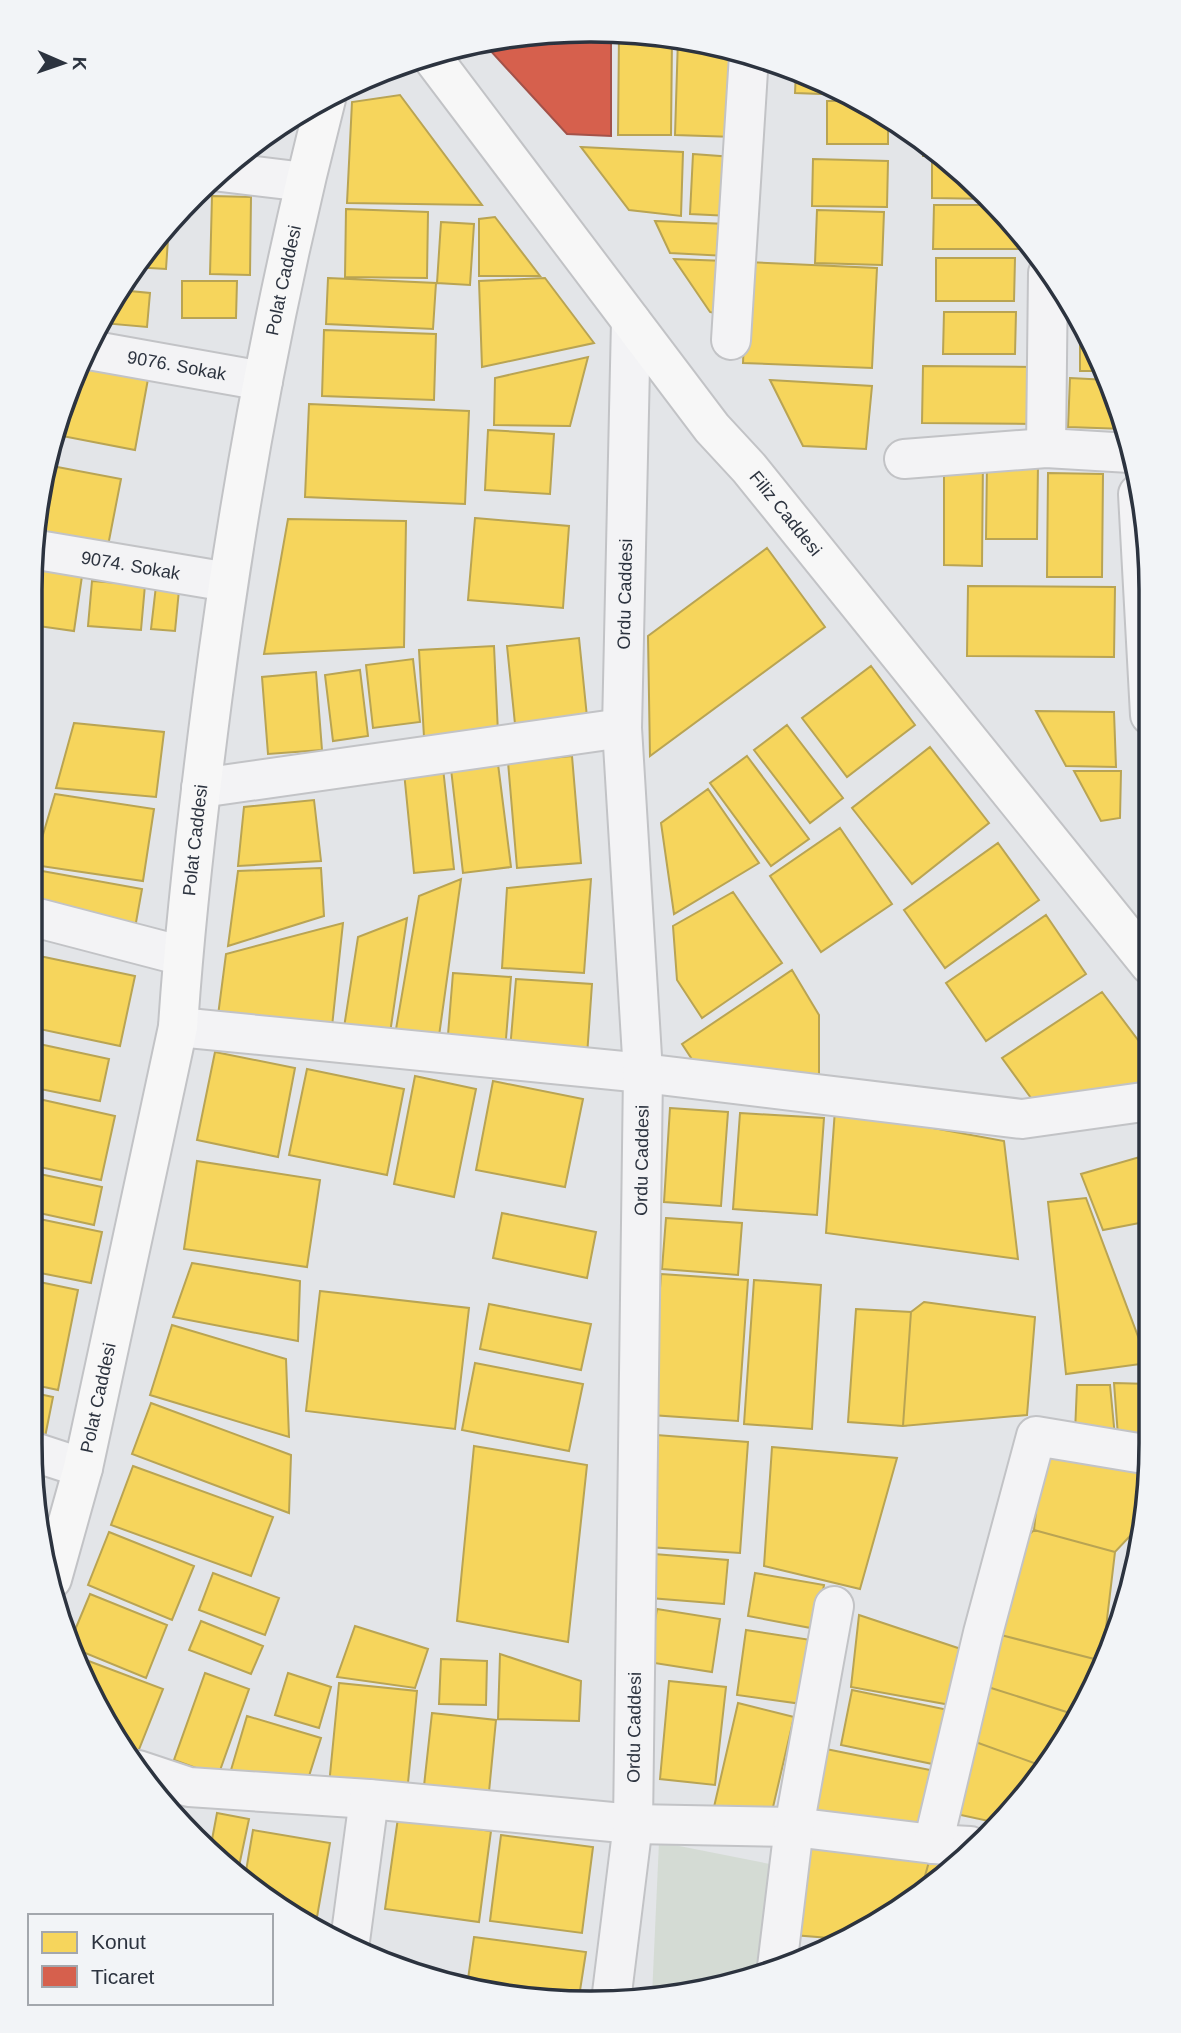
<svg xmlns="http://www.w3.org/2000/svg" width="1181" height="2033" font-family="Helvetica,sans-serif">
	<rect width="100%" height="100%" fill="#e3e5e8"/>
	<path fill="#d4dbd4" d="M659,1842L775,1865L761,1971L652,1996Z"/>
	<path fill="#f6d55c" stroke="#b9a453" stroke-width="2" d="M619,33L672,38L671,135H618Z
		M678,38L700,40L738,52L735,137L675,135Z
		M796,70L805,72L848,95L795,93Z
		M400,95L482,205L347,203L352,102Z
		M827,101H859L888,117V144H827Z
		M924,142L941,156H923Z
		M581,147L683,152L681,216L629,210Z
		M693,154L733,157L730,216L690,214Z
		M813,159L888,161L887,207L812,206Z
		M932,160H946L991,199L932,198Z
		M212,196L251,197L250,275L210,274Z
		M934,205H996L1022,239L1021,249H933Z
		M346,209L428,212L427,278L345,277Z
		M817,210L884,212L882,265L815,263Z
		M495,217L540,276H479V219Z
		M655,221L727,224L726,256L670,253Z
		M441,222L474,224L470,285L437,283Z
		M158,238L168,239L166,269L134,267Z
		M936,258H1015L1014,301H936Z
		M674,259L725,261L724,316L710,312Z
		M747,262L877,268L872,368L743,363Z
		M328,278L436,283L433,329L326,324Z
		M545,278L594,343L482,367L479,281Z
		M182,281H237L236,318H182Z
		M119,290L150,293L147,327L102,323Z
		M944,312H1016L1015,354H943Z
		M324,330L436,334L434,400L322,396Z
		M1080,332L1086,333L1104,371H1080Z
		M588,357L570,426L494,425L495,378Z
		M923,366L1035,367L1034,424L922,423Z
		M81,367L148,379L135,450L57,435L63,404Z
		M1070,378L1108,380L1122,411L1125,429L1068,427Z
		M770,380L872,386L866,449L803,446Z
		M309,404L469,411L465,504L305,497Z
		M488,430L554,434L550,494L485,490Z
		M944,457H983L982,566L944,565Z
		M987,463L1038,464L1037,539H986Z
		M52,466L121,479L106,556L37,542Z
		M1048,473L1103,474L1102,577H1047Z
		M475,518L569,526L563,608L468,600Z
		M288,519L406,521L404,647L264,654Z
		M767,548L825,627L650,756L648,636Z
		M31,569L82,576L74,631L31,625Z
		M92,581L145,585L141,630L88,626Z
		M156,586L179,590L175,631L151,629Z
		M968,586L1115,587L1114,657L967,656Z
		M579,638L587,717L515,724L507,646Z
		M494,646L498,733L424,737L419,650Z
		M413,659L420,722L373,728L366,665Z
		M871,666L915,725L847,777L802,718Z
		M360,670L368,736L333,741L325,675Z
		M316,672L322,750L268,754L262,677Z
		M1036,711L1114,712L1116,767L1066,766Z
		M74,723L164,732L156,797L56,788Z
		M787,725L843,798L810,823L754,750Z
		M930,747L989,823L912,884L852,808Z
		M572,756L581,863L517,868L508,762Z
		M747,756L809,839L771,866L710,783Z
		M498,764L511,867L463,873L451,769Z
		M443,768L454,869L414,873L404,772Z
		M1074,771H1121L1120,818L1101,821Z
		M708,789L759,863L674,914L661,823Z
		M55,794L154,809L143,881L34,865Z
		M314,800L321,861L238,866L244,807Z
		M840,828L892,904L821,952L770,876Z
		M998,843L1039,900L945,968L904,910Z
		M321,868L324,916L228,946L238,871Z
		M31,869L142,889L135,928L30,908Z
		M461,879L438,1043L395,1035L419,896Z
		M591,879L584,973L502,968L507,888Z
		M733,892L782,963L702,1018L677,980L673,926Z
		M1046,915L1086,974L986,1041L946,983Z
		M407,918L389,1040L343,1034L358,937Z
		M343,923L331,1036L217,1023L226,954Z
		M30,954L135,976L120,1046L30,1027Z
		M792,970L819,1015V1086L701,1073L682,1044Z
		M453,973L511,977L505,1051L447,1047Z
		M516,979L592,984L587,1056L510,1050Z
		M1102,992L1150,1056V1090L1039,1109L1002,1058Z
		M30,1042L109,1059L100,1101L30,1087Z
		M215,1052L295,1068L278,1157L197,1140Z
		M307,1069L404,1089L387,1175L289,1155Z
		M415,1076L476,1089L454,1197L394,1184Z
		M493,1081L583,1099L565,1187L476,1170Z
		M30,1097L115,1116L101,1180L30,1165Z
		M670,1108L728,1112L721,1206L664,1202Z
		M835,1110L1004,1141L1018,1259L826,1233Z
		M740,1113L824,1118L817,1215L733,1209Z
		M1150,1154V1221L1103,1230L1081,1174Z
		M197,1161L320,1180L307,1267L184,1249Z
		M30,1172L102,1187L94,1225L30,1211Z
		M1086,1198L1148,1363L1066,1374L1048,1202Z
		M502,1213L596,1232L587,1278L493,1258Z
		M30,1217L102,1232L91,1283L30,1271Z
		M666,1218L742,1223L738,1275L662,1269Z
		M192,1263L300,1281L298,1341L173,1317Z
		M661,1274L748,1280L738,1421L651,1415Z
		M30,1280L78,1290L58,1390L30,1384Z
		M754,1280L821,1285L812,1429L744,1424Z
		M320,1291L469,1308L455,1429L306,1411Z
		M924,1302L1035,1317L1027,1415L903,1426L911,1312Z
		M489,1304L591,1324L581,1370L480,1349Z
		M856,1309L911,1312L903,1426L848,1422Z
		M172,1325L286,1359L289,1437L150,1395Z
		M475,1363L583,1384L569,1451L462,1430Z
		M1114,1383L1150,1384V1441L1118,1436Z
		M1077,1385H1110L1115,1437L1075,1432Z
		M30,1392L53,1397L45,1437L30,1434Z
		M151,1403L291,1455L289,1513L132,1454Z
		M656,1435L748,1442L740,1553L648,1547Z
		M1043,1445L1150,1469L1148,1491L1131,1535L1115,1552L1034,1530Z
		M474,1446L587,1465L568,1642L457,1621Z
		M772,1447L897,1458L860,1589L764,1566Z
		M133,1466L273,1517L251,1576L111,1525Z
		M1148,1491L1134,1561L1131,1535Z
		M1034,1530L1115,1552L1102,1661L997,1634L1019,1544Z
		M109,1532L194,1566L172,1620L88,1585Z
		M654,1554L728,1560L724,1604L650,1598Z
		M213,1573L279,1598L265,1635L199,1610Z
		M755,1573L824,1585L816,1629L748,1616Z
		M90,1594L167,1625L146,1678L73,1648L70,1642Z
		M657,1609L720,1619L712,1672L648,1662Z
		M859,1615L964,1650L956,1706L851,1687Z
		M201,1621L263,1646L251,1674L189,1650Z
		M355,1626L428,1649L415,1688L337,1677Z
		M746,1630L811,1640L802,1704L737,1695Z
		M997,1634L1102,1661L1076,1715L988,1687Z
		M500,1654L581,1681L579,1721L498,1719Z
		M78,1657L163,1689L134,1762Z
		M441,1659L487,1661L486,1705L439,1704Z
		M205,1673L249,1689L218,1776L174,1760Z
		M288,1673L331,1687L319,1728L275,1715Z
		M669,1681L726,1687L715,1785L660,1779Z
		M339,1683L417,1691L407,1793L329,1785Z
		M988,1687L1076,1715L1057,1754L1045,1767L970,1740Z
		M852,1690L953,1711L942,1766L841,1745Z
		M738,1703L794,1717L770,1820L714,1807Z
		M432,1713L496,1720L488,1802L423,1795Z
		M247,1716L321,1738L304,1792L231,1770Z
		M970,1740L1045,1767L993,1822L947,1812Z
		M826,1749L940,1772L927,1834L814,1810Z
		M217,1813L249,1819L238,1871L211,1845Z
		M398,1818L491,1831L479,1922L385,1909Z
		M253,1830L330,1843L317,1917L279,1909L245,1877Z
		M802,1834L930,1858L920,1894L842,1939L793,1935Z
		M501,1835L593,1847L582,1933L490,1921Z
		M930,1858L954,1864L932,1887L920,1894Z
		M474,1937L586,1952L579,1997L467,1986Z"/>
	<path fill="#d6604d" stroke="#a35249" stroke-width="2" d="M590,30L611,32V136L567,134L488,48L484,40Z"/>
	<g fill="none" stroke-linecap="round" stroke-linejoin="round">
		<defs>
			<g id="minor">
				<path d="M221,172L305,182"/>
				<path d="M731,340L749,55"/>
				<path id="s1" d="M89,350L263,381"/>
				<path d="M1046,448L1048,273"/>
				<path d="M904,459L1046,448L1130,453"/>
				<path d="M1138,494L1150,715"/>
				<path id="s2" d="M32,549L228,582"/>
				<path d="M201,788L622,728"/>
				<path d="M30,916L183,956"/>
				<path d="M178,1027L643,1073L1022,1119L1150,1101"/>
				<path d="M31,1451L83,1468"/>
				<path d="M138,1770L189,1787L369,1799L633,1824L794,1827L933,1844L970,1846"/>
				<path d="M933,1844L983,1633L1036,1436L1150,1455"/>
				<path d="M350,1941L369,1799"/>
				<path d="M777,1967L794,1827L834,1606"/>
			</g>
			<g id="tertiary">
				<path id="s3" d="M611,2001L633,1824L643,1073L622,728L631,321"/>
			</g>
			<g id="secondary">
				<path id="s4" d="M431,56L712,428L749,468L1150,965"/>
				<path id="s5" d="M52,1579L83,1468L178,1027C185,918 198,810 212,701C238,499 275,297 326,99"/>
			</g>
		</defs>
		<use href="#minor" stroke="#c2c3c6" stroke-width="42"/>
		<use href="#tertiary" stroke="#c2c3c6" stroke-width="42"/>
		<use href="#secondary" stroke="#c2c3c6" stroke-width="42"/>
		<use href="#minor" stroke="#f3f3f5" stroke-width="38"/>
		<use href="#tertiary" stroke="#f3f3f5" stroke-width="38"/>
		<use href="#secondary" stroke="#f7f7f7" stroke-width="38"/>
	</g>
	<g text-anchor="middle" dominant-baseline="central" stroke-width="7" stroke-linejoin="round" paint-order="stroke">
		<g font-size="18" fill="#2c333f" stroke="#f2f4f7">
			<text stroke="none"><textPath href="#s5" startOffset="1321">Polat Caddesi</textPath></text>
			<text stroke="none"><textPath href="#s1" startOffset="89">9076. Sokak</textPath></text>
			<text stroke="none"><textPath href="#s4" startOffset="579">Filiz Caddesi</textPath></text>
			<text stroke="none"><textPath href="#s2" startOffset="100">9074. Sokak</textPath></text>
			<text stroke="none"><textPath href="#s3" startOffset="1409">Ordu Caddesi</textPath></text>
			<text stroke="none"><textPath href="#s5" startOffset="754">Polat Caddesi</textPath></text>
			<text stroke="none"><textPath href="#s3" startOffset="842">Ordu Caddesi</textPath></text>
			<text stroke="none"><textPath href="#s5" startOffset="187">Polat Caddesi</textPath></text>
			<text stroke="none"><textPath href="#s3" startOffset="275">Ordu Caddesi</textPath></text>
		</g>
	</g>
	<path d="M0 0H1181V2033H0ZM590 42H591A548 548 0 0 1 1139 590V1443A548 548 0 0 1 591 1991H590A548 548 0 0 1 42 1443V590A548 548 0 0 1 590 42Z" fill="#f2f4f7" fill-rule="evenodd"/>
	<path fill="none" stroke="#2c333f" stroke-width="3.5" d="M590 42H591A548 548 0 0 1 1139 590V1443A548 548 0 0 1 591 1991H590A548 548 0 0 1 42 1443V590A548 548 0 0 1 590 42Z"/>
	<rect x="28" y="1914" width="245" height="91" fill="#f2f4f7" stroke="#a3a7ad" stroke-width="2"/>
	<rect x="42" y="1932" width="35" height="21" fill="#f6d55c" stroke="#a3a7ad" stroke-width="2"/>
	<text x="91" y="1949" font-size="21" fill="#2c333f">Konut</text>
	<rect x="42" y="1966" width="35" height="21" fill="#d6604d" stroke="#a3a7ad" stroke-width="2"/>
	<text x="91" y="1984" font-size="21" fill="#2c333f">Ticaret</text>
	<g transform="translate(63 63) rotate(92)" stroke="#f2f4f7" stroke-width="5" paint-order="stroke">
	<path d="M0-5L12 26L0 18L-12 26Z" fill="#2c333f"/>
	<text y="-10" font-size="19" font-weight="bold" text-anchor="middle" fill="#2c333f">K</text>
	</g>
</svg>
